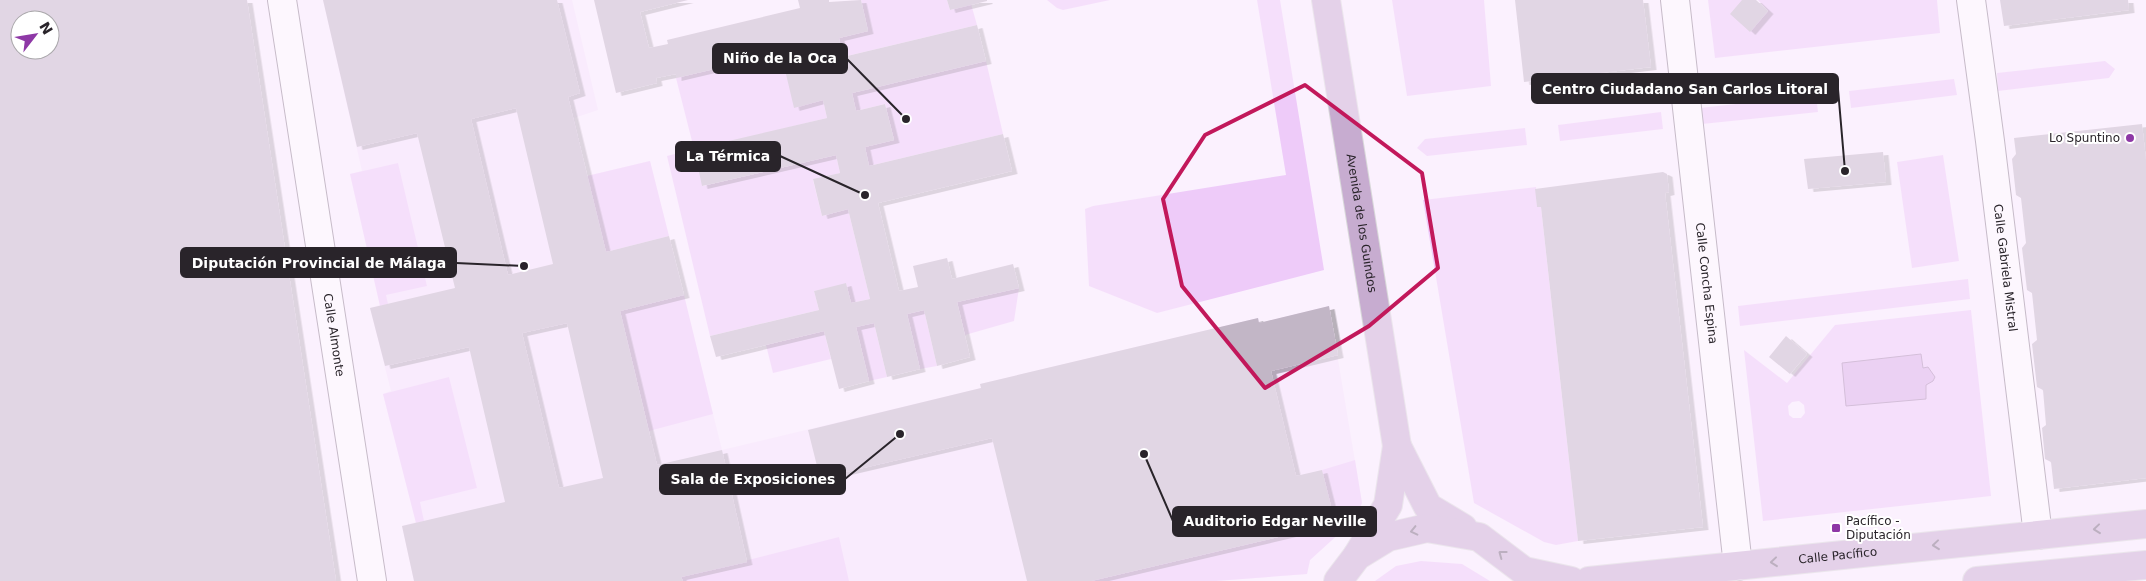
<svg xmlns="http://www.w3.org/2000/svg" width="2146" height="581" font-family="'DejaVu Sans',sans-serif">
	<defs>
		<filter id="shadow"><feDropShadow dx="5.5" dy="3" stdDeviation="0" flood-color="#0004"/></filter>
	</defs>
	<rect width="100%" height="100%" fill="#fbf1fe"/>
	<path fill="#f6e5fc" d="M323,0H572L598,110L574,118L587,176L650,161L722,450L981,388L980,384L1258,318L1260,323L1329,306L1362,503L1354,520L1310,560L1307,574L1216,581H414L402,526L416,522L383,394L391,391L370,308L380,305L350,174L362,171Z"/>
	<path fill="#eecbf9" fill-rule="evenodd" d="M861,0H947L950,10L971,4L977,25L843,57L839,38L868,31Z
		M1047,0H1110L1063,10L1057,8Z
		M1257,0H1280L1324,270L1157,313L1089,286L1085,209L1093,206L1286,175Z
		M1392,0H1484L1491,86L1407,96Z
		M1708,0H1742L1750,31L1768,11L1758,0H1937L1940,33L1715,58Z
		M811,46L815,63L794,107L823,100L827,118L694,150L703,186L836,155L840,173L813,180L822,216L848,209L870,299L851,303L846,284L814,291L819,310L710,336L667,156L694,149L676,78Z
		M986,61L1003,134L869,166L865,147L894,140L885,104L856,111L852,93Z
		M2105,61L2115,69L2109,78L1998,91L1997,73Z
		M1954,79L1957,95L1851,108L1849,91Z
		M1816,95L1818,112L1702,124L1700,108Z
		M1661,112L1663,129L1560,141L1558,125Z
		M1525,128L1527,145L1427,156L1417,148L1425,139Z
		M1943,155L1959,261L1912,268L1897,162Z
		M650,161L669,236L606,252L587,176Z
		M398,163L427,286L386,295L388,304L380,306L350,174Z
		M1536,187L1537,207H1541L1578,541L1556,545L1544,542L1474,503L1423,200Z
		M1968,279L1970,299L1740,326L1738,306Z
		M1019,288L1014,321L965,335L957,302Z
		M684,295L713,414L649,431L620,311Z
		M924,310L937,366L920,369L907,314Z
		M1971,310L1991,496L1763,521L1744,350L1787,383L1835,325ZM1921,354L1923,368L1843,363ZM1799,401L1804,405L1805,413L1801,418H1793L1789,415L1788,406L1792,402Z
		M874,323L887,377L869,381L856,327Z
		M824,331L831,359L773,373L766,345Z
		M449,377L477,488L420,502L424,521L416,523L383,394Z
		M1355,460L1362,503L1354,520L1310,560L1307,574L1216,581H1091L1308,530L1307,525L1333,518L1322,470Z
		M839,537L849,581H683L681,577Z
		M1421,561L1462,564L1490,581H1375L1396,566Z"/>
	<path fill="#d8abe6" stroke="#a482ae" d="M1921,354L1923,368L1928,367L1935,377L1933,381L1926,385V399L1846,406L1842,363Z"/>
	<path fill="#c2b6c6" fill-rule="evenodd" filter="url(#shadow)" d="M0,0H247L336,581H0ZM20,20H50V50H20Z
		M323,0H557L580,93L568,97L606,252L669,236L684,295L620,311L657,465L722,450L747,562L681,577L683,581H414L402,526L505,502L469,347L385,366L370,308L455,288L417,133L357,147ZM516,108L553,264L508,275L471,119ZM567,323L603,478L559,488L522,333Z
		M594,0H688L640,12L649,48L668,44L667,40L800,8L798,0H829V2L861,0L868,31L839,38L843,57L977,25L986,61L852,93L856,111L885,104L894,140L865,147L869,166L1003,134L1012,171L878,203L899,291L918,287L913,266L947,258L952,279L1013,264L1019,288L957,302L970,357L937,366L924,310L907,314L920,369L887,377L874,323L856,327L869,381L839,389L824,331L716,357L710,336L819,310L814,291L846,283L851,303L870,299L848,209L822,216L813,179L840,173L836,155L702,186L694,149L827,118L823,100L794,108L785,70L815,63L811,46L676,78V74L656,78L657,83L616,93Z
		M947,0H987V1L950,10Z
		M1515,0H1643L1651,67L1524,82Z
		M1742,0H1756L1768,11L1750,32L1730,14Z
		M2000,0H2128L2129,10L2004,26Z
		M2142,124L2146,160V478L2054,489L2051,462L2045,459L2042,428L2046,425L2043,390L2037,387L2032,344L2037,340L2032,293L2027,290L2022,248L2026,243L2021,198L2016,195L2012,159L2016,154L2014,138Z
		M1883,152L1886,182L1808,189L1804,159Z
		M1663,172L1667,174L1669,192L1665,193L1703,527L1578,541L1541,207H1537L1535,189Z
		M1329,306L1338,355L1271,371L1296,476L1322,470L1334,518L1307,525L1308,530L1091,581H1027L992,438L820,478L808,430L981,388L980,384L1258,318L1259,323Z
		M1786,336L1807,354L1790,374L1769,357Z"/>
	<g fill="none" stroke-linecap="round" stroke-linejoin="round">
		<defs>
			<g id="minor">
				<path id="s1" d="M282,0L372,581"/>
				<path id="s2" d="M1675,0L1738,566"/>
				<path id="s3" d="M1971,0L1990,141L2038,535"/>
			</g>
			<g id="major">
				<path id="s4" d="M1326,0L1397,446L1388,505L1357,556"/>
				<path d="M1397,446L1428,507L1463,528"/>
				<path d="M1338,581L1357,556L1388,537L1427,528L1479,537L1524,571L1571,581"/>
				<path id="s5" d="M1589,581L2146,524"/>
				<path d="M1977,581L2146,565"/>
			</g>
		</defs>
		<use href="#minor" stroke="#877b8a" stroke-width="30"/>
		<use href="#major" stroke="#d8d8d9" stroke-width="30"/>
		<use href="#minor" stroke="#fff" stroke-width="28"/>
		<use href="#major" stroke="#c7acd0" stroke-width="28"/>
	</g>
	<defs><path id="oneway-chevron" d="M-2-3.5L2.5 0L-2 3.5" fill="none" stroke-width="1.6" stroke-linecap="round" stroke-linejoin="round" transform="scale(1.25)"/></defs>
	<g stroke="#706175">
		<use href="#oneway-chevron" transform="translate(2097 529) rotate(174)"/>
		<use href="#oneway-chevron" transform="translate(1414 531) rotate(167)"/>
		<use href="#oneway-chevron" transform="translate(1936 545) rotate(174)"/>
		<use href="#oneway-chevron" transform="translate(1502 554) rotate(-143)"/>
		<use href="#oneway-chevron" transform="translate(1774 562) rotate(174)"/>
	</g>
	<path d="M0 0H2146V581H0ZM1305,85L1422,173L1438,268L1369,326L1265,388L1182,286L1163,199L1205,135Z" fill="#fbf1fe" fill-opacity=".55" fill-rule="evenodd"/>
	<path fill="none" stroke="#c2185b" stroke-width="4" stroke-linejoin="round" d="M1305,85L1422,173L1438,268L1369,326L1265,388L1182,286L1163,199L1205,135Z"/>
	<g fill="#8e38a6" stroke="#fff" stroke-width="2">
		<circle cx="2130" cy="138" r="5"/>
		<rect x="1831" y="523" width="10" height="10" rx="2.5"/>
	</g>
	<g text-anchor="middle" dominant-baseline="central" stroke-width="4" stroke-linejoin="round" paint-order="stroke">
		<g font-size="12" fill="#29242a" stroke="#fff" text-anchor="end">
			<text x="2120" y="138">Lo Spuntino</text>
			<text x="1846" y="521" text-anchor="start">Pacífico -<tspan x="1846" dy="14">Diputación</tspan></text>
		</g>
		<g font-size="12" fill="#29242a" stroke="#fff">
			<text stroke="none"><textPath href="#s4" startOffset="226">Avenida de los Guindos</textPath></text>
			<text stroke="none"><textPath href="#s3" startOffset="270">Calle Gabriela Mistral</textPath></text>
			<text stroke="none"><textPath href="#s2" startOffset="285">Calle Concha Espina</textPath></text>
			<text stroke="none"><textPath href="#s1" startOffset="339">Calle Almonte</textPath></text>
			<text stroke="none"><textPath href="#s5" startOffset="250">Calle Pacífico</textPath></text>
		</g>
	</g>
	<path fill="none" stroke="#29242a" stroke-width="2" d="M906 119L847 59M1845 171L1838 89M865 195L780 156M524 266L456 263M900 434L845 479M1144 454L1173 521"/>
	<g fill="#29242a" stroke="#fff" stroke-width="2">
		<circle cx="906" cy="119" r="5"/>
		<circle cx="1845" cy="171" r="5"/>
		<circle cx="865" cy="195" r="5"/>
		<circle cx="524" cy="266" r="5"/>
		<circle cx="900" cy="434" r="5"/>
		<circle cx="1144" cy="454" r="5"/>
	</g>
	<g fill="#29242a" stroke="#29242a" stroke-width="2">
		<rect x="713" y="44" width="134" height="29" rx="5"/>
		<rect x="1532" y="74" width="306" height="29" rx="5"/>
		<rect x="676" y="142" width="104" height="29" rx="5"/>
		<rect x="181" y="248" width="275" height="29" rx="5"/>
		<rect x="660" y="465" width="185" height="29" rx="5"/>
		<rect x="1173" y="507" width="203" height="29" rx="5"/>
	</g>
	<g font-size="14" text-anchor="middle" font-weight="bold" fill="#fff">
		<text x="780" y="63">Niño de la Oca</text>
		<text x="1685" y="94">Centro Ciudadano San Carlos Litoral</text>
		<text x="728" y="161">La Térmica</text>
		<text x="319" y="268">Diputación Provincial de Málaga</text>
		<text x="753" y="484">Sala de Exposiciones</text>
		<text x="1275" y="526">Auditorio Edgar Neville</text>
	</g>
	<g transform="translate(35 35) rotate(59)"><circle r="24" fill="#ffffff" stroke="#a9a7aa"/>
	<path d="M0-4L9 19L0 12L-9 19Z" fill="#8e38a6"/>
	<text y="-8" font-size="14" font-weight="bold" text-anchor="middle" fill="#29242a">N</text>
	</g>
</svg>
